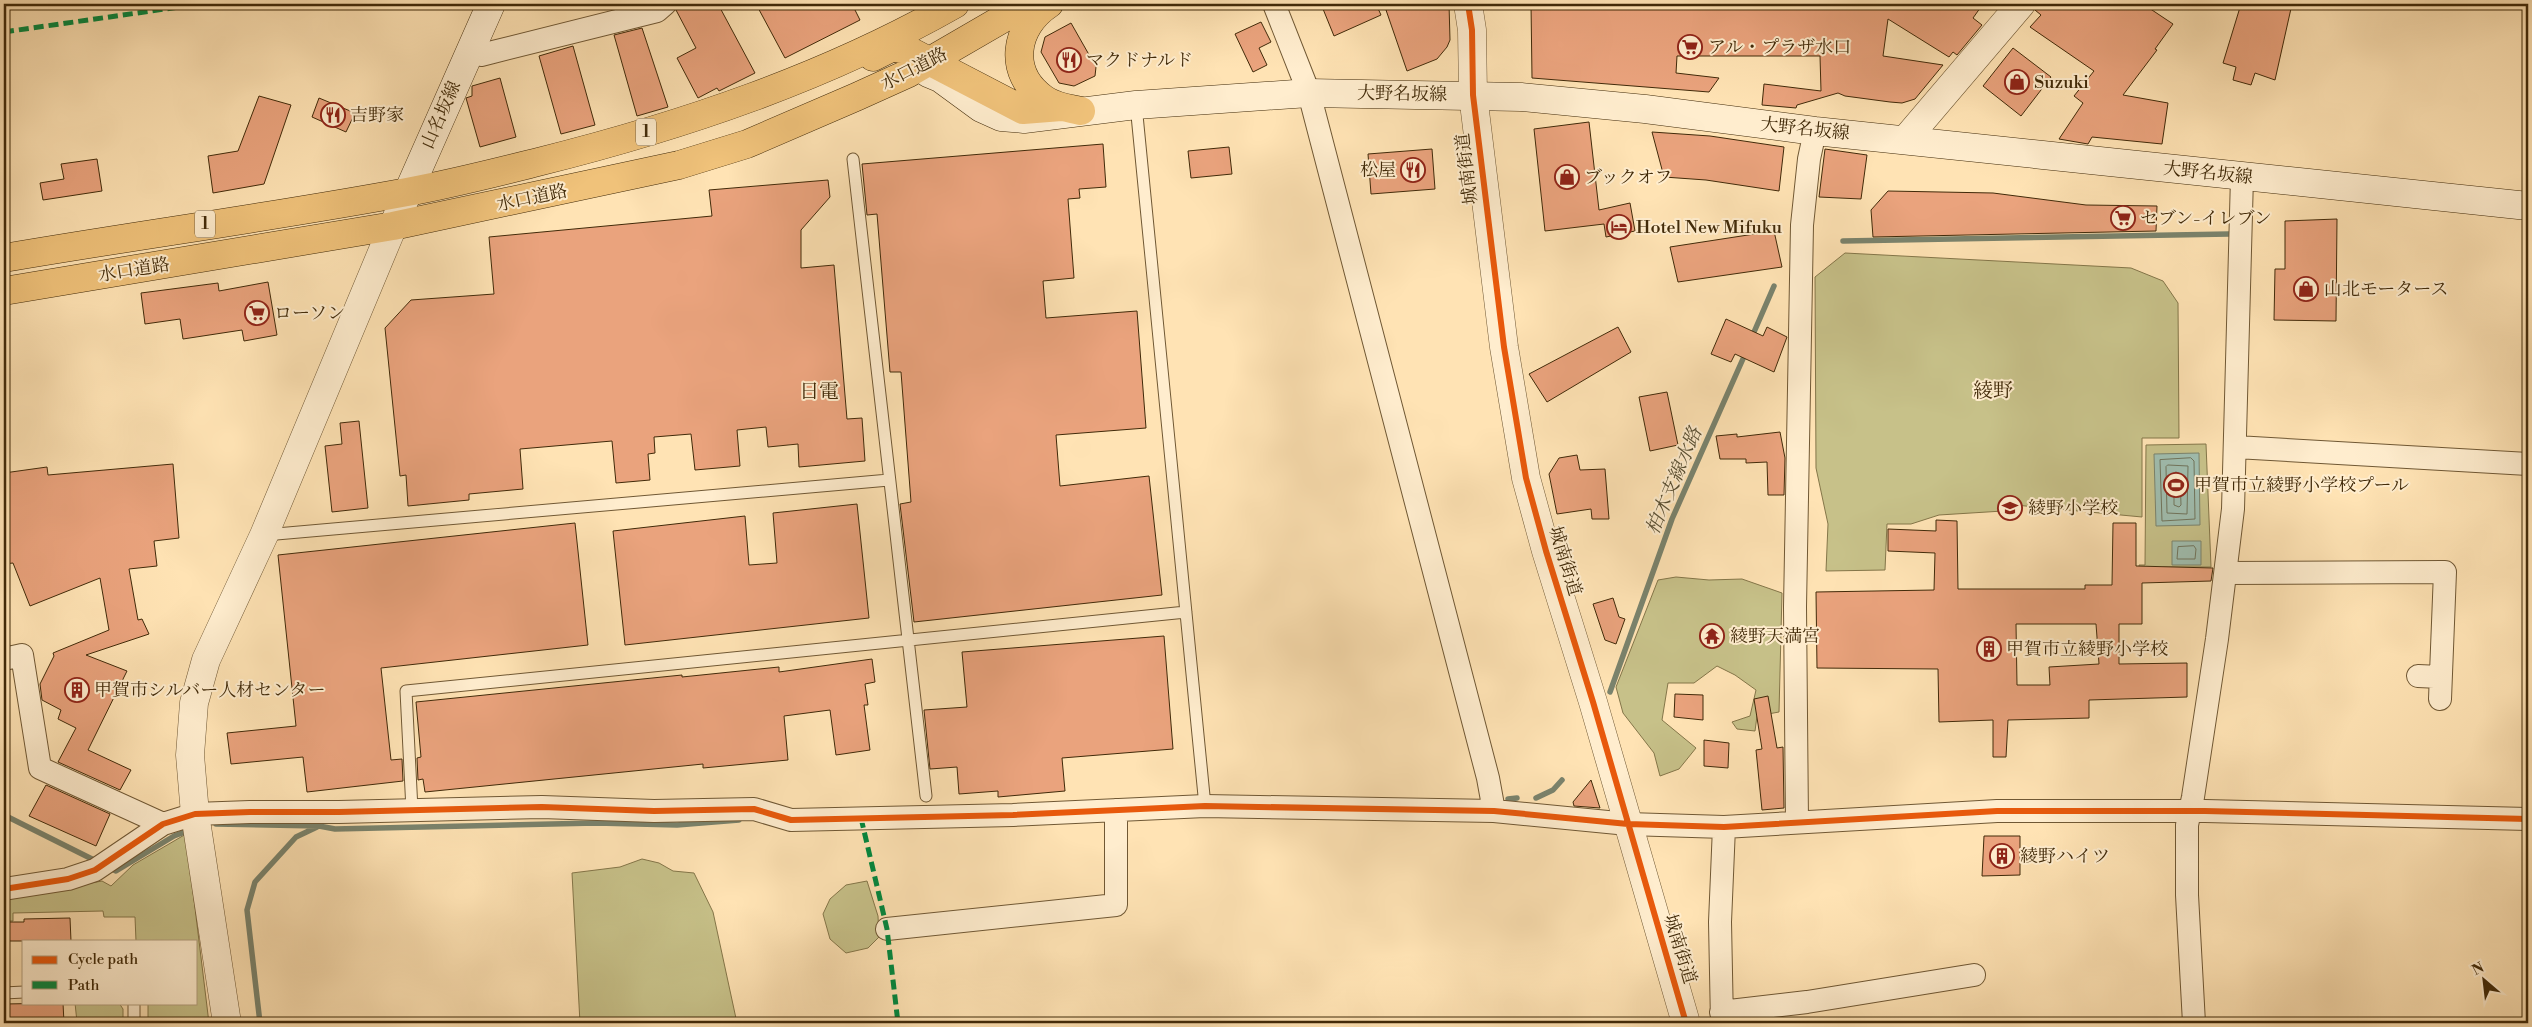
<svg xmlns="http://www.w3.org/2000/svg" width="2532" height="1027" font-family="'Libre Bodoni','Noto Serif JP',serif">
	<rect width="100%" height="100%" fill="#ffe3b4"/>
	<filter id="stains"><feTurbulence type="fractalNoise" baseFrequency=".004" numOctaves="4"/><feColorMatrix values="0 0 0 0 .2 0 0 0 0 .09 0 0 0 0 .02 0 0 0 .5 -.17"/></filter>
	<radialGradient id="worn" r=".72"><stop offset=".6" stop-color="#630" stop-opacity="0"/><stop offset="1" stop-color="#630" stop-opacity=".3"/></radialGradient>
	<path fill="#c7c189" stroke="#847649" d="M1845,253L2131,268L2163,281L2178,303L2179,438H2142V517L2015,505L2003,511L1939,515L1911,524H1887L1885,570L1826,571L1828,524L1816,468L1815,277Z
		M2206,444L2211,567H2164L2140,572L2139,565H2145L2146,445Z
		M1676,577L1709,580L1742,579L1782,593L1779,712L1757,716L1755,731L1737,729L1732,722L1750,716L1756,690L1735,675L1717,666L1694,683H1668L1662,720L1696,748L1679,769L1660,776L1654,753L1623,713L1616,687L1658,580Z
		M186,834L209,1023H148V1003H196V941H136L135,917H104L103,911L13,913V921H4V899L102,881L111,886L133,865Z
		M642,859L659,863L673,871L694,873L713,912L737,1023H580L572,873L620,867Z
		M867,881L878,916L879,937L868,948L846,953L830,939L823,914L830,899L846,885Z
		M75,1003H119L123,1009V1023L77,1022Z"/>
	<path fill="#a0beb0" stroke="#7a836d" d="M2199,453L2200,525L2156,526L2154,454Z
		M2172,541H2201V565H2172Z"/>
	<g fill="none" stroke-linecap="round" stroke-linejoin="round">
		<path stroke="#70745c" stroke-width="1" d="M2191,458L2194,461L2195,519L2162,521L2160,460Z
			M2168,465L2188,466L2187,514L2167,513L2166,467Z
			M2176,472L2180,474L2181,505L2179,507L2174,505V475Z
			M2194,546L2196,549L2195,559H2177L2178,547Z"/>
		<path stroke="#7a836d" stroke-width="5.5" d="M1843,241L2229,234
			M1751,339L1774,286
			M1610,692L1672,519L1746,352
			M1536,798L1553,790L1562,780
			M1508,799L1517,798
			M4,815L98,862
			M216,824L319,826L335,829L596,823L677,825L739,820
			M108,867L116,871L174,836L190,830
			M260,1023L247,910L255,882L296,837L317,827"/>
	</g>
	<path fill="#eaa37d" stroke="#412a09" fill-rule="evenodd" d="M678,4H718L755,73L719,91L717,88L698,98L677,58L696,48L676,10Z
		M756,4H852L860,20L785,58Z
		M1321,4H1376L1381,15L1334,36Z
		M1403,4H1449L1450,40L1447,47L1437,59L1407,71L1386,10Z
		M1531,4H1983L1973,18L1982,25L1957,55L1953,52L1949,57L1888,19L1883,56L1943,65L1915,99L1902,103L1890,102L1845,96L1838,93L1797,105L1796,108L1762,105L1764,84L1821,91L1820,56H1677L1676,73L1719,78L1709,92L1532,78Z
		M2036,4H2143L2173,24L2155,49L2157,50L2123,95L2168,103L2162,144L2092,137L2088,144L2059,139L2083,103L2074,96L2094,71L2030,27L2041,15L2035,10Z
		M2241,4H2292L2275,80L2255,73L2251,85L2233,80L2236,67L2223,63Z
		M1261,22L1271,42L1259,48L1267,65L1253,72L1235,34Z
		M1071,23L1096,67L1095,76L1074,86L1059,83L1041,52L1045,37Z
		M642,28L668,107L637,116L614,35Z
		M573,46L595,125L561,134L539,56Z
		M2013,48L2051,77L2021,116L1983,86Z
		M500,78L516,137L480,147L466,98L472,96V86Z
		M259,96L291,105L264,184L213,193L208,156L238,151Z
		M319,98L355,113L346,132L312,117Z
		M1589,122L1599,210L1630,203L1635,231L1606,237L1604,224L1545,231L1534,129Z
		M1652,132L1710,136L1784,147L1779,191L1706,180L1664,177Z
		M1103,144L1106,187L1079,189L1080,198L1068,199L1074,278L1043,281L1046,318L1137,311L1146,428L1056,435L1060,486L1149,476L1162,595L914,622L900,504L911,502L901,372H890L877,214L867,215L862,164Z
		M1229,147L1232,174L1191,178L1188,151Z
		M1432,149L1435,189L1371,194L1368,154Z
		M1825,149L1867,155L1861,199L1819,197Z
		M97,159L102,191L43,200L40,183L64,179L61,164Z
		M828,180L830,197L801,230V268L834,265L847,419L862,418L865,461L799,467L798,444L768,447L766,427L737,430L740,466L695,470L691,434L654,437L655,453L648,454L650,480L616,483L612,441L520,449L523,489L469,494V500L408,506L406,475L400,476L385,328L411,300L494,294L489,237L712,216L709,190Z
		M1888,191L1993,193L2086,205L2157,206L2156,231L1873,237L1871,210Z
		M2337,219L2336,321L2274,320L2275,269H2285V221Z
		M1774,231L1782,267L1678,282L1670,247Z
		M268,282L277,335L244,341L242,330L183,339L180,319L145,324L141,293L218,283L219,291Z
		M1726,319L1763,336L1767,327L1787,337L1774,372L1735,354L1731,362L1711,354Z
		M1618,327L1631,352L1547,402L1529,374Z
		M1667,392L1678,445L1650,451L1639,397Z
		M359,421L368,508L332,512L325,446L342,444L340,423Z
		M1780,432L1785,458L1784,495H1768L1767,462L1746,463V459H1720L1716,436L1737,434V437Z
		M1577,455L1580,470L1605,469L1609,519H1592L1591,509L1557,514L1549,474L1559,458Z
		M173,464L179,538L154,541L157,566L129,569L138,620L142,619L149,634L86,655L127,671L88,750L131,770L120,790L58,762L76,728L58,719L61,710L42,700L40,684L54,656L53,653L109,630L100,578L30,606L13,563L4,564V473L47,467L48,475Z
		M857,504L869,618L625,645L613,531L745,516L749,565L777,563L773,513Z
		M1936,520L1957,521L1958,589H2085V585H2112L2113,523H2136V566L2213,568L2211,581L2142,583V624H2119V664L2187,663V697L2089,700V718L2008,720L2006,757H1993V720L1939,722L1938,669L1817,668L1816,592L1934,590L1935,553L1888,551V529L1936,531ZM2016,624H2096L2099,664L2049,667L2050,685H2017Z
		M575,523L588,645L381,668L391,760L402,759L403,781L307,792L303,757L231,764L227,733L296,726L278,555Z
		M1613,598L1619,617L1625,619L1616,644L1605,640L1593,604Z
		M1164,636L1173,749L1062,758L1065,791L998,797V791L959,794L957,767L930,769L924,710L967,707L962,652Z
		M872,659L875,682L865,684L868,705H864L870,750L836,755L830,710L784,716L788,760L703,768V764L425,792L423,779L418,780L417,758L421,757L416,702L682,675V677L779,667V672Z
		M1675,694L1703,695V720L1674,717Z
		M1768,696L1777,748L1783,747L1784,808L1762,810L1756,750L1762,749L1754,699Z
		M1704,740L1729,743L1728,768L1704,766Z
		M1591,780L1600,808L1574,806L1573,802Z
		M46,785L110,814L96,846L29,816Z
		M1984,836H2020V875L1982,876Z
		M70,918L71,941H4V922H24V919Z
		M63,1003L64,1023H4V1004Z"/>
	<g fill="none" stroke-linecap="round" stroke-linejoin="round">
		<defs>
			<path id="service" d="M1136,105L1205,806
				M853,159L926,796
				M265,535L889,480
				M412,810L406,691L1186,612
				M4,993L24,992
				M134,1003V1023"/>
			<path id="minor" d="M1274,4L1309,93L1488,778L1494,811
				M469,53L481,55L657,11L665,4
				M2236,447L2528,464
				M2226,573L2445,572L2440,699
				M4,659L22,655L40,768L163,824
				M2418,676L2440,677
				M1797,822L1795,607L1802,225L1809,159L1815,131
				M4,889L68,879L95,870L163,824L195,814L250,812H339L542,807L654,811L754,809L791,820L1013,815L1205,806L1494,811L1628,824L1724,827L1997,811H2205L2528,819
				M887,929L1116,905V810
				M1721,1012L1807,1002L1974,975
				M1722,1023L1720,922L1724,827
				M2194,1023L2187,895V825L2193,797L2217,639L2233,509L2242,177"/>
			<path id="tertiary" d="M1468,4L1472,30L1473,95L1504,347L1526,478L1546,551L1593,702L1686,1023
				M1906,139L2021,4
				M227,1023L195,814L190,755L194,703L206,660L264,535L393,226"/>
			<path id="secondary" d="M928,73L940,78L981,108L1001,117L1024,119L1136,105L1309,93L1521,97L1645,109L1815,131L2528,206
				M393,226L491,4"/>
			<path id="trunk" d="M1049,4C1014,27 1007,73 1044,99C1055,107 1068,108 1081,111
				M873,57L891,48L906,49L1023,110L1061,107
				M4,258C138,235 273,217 407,192C451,184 494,173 538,162C682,126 825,78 955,4
				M4,291L393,226L679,165L747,144L856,97L909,73L1028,4"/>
		</defs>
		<use href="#service" stroke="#705834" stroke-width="13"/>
		<use href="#minor" stroke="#705834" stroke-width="24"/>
		<use href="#tertiary" stroke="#705834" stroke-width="29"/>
		<use href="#secondary" stroke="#412a09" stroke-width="29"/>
		<use href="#trunk" stroke="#412a09" stroke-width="29"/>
		<use href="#service" stroke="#ffedce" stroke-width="11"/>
		<use href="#minor" stroke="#ffedce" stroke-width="22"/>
		<use href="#tertiary" stroke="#ffedce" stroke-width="28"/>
		<use href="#secondary" stroke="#ffedce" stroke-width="28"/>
		<use href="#trunk" stroke="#f0c27a" stroke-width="28"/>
		<path stroke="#00873e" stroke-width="5" stroke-dasharray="10 5" stroke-linecap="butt" d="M4,32L200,4
			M861,818L887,929L898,1023"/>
		<defs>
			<path id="cycleway" d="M1468,4L1472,30L1473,95L1504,347L1526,478L1546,551L1593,702L1686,1023
				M4,889L68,879L95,870L163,824L195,814L250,812H339L542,807L654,811L754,809L791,820L1013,815L1205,806L1494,811L1628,824L1724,827L1997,811H2205L2528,819"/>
		</defs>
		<use href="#cycleway" stroke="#ffedce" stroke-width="9"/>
		<use href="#cycleway" stroke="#e8590c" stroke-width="6"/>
	</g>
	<defs>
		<symbol id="supermarket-ring" viewBox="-11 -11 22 22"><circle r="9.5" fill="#ffedce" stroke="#8f2418" stroke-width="1.5"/><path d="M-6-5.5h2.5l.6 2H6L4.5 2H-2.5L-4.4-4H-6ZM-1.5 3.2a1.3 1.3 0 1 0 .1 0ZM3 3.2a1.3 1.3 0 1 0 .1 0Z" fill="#8f2418"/></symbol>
		<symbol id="restaurant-ring" viewBox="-11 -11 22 22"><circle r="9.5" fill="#ffedce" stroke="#8f2418" stroke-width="1.5"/><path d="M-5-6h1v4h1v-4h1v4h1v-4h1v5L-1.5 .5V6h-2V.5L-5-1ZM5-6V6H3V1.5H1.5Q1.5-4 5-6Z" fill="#8f2418"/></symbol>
		<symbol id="shop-ring" viewBox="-11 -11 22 22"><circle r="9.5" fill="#ffedce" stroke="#8f2418" stroke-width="1.5"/><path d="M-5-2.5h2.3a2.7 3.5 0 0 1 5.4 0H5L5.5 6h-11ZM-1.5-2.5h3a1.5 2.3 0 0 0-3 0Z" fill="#8f2418"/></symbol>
		<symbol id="hotel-ring" viewBox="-11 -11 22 22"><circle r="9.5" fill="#ffedce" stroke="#8f2418" stroke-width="1.5"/><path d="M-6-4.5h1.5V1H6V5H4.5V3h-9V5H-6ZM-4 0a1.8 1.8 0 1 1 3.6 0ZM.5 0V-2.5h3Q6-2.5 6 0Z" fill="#8f2418"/></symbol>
		<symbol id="stadium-ring" viewBox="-11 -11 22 22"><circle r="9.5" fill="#ffedce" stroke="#8f2418" stroke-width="1.5"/><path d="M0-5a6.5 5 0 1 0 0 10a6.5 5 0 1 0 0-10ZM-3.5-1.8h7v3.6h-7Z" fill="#8f2418"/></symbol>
		<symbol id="school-ring" viewBox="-11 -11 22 22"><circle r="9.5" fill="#ffedce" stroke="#8f2418" stroke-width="1.5"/><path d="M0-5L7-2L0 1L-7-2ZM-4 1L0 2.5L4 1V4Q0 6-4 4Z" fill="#8f2418"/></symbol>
		<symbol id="temple-ring" viewBox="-11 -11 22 22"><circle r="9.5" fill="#ffedce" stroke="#8f2418" stroke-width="1.5"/><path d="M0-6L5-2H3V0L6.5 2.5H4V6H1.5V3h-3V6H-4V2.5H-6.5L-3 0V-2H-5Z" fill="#8f2418"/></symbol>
		<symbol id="building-ring" viewBox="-11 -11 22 22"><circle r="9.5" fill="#ffedce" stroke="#8f2418" stroke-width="1.5"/><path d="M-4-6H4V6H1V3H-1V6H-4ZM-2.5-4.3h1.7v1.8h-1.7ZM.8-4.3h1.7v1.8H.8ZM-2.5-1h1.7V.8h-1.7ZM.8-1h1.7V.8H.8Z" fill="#8f2418"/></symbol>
	</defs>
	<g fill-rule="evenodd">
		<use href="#supermarket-ring" x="1676" y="33" width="28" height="28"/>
		<use href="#restaurant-ring" x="1055" y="46" width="28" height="28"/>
		<use href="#shop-ring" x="2003" y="68" width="28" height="28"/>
		<use href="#restaurant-ring" x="319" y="101" width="28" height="28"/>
		<use href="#restaurant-ring" x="1399" y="156" width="28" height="28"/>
		<use href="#shop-ring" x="1553" y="163" width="28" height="28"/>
		<use href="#supermarket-ring" x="2109" y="204" width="28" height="28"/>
		<use href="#hotel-ring" x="1605" y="213" width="28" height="28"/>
		<use href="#shop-ring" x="2292" y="275" width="28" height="28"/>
		<use href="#supermarket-ring" x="243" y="299" width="28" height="28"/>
		<use href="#stadium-ring" x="2162" y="471" width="28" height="28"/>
		<use href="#school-ring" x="1996" y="494" width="28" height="28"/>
		<use href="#temple-ring" x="1698" y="622" width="28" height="28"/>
		<use href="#building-ring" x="1975" y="635" width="28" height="28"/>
		<use href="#building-ring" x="63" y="676" width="28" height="28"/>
		<use href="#building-ring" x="1988" y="842" width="28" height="28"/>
	</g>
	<g text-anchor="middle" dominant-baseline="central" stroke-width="4" stroke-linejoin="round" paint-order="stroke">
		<g fill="#ffedce" stroke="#7a6444" stroke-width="1">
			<rect x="636" y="118.5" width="20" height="27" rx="4"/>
			<rect x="195" y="210.5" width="20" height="27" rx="4"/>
		</g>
		<g font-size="16" font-weight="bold" fill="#412a09">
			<text x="646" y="132">1</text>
			<text x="205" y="224">1</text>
		</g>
		<g font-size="18" fill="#412a09" stroke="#ffedce" text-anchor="start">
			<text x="1708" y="47">アル・プラザ水口</text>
			<text x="1086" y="60">マクドナルド</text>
			<text x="2034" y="82">Suzuki</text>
			<text x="350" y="115">吉野家</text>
			<text x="1396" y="170" text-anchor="end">松屋</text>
			<text x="1584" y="177">ブックオフ</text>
			<text x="2140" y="218">セブン-イレブン</text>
			<text x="1636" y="227">Hotel New Mifuku</text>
			<text x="2324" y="289">山北モータース</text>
			<text x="274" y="313">ローソン</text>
			<text x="2194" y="485">甲賀市立綾野小学校プール</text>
			<text x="2028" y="508">綾野小学校</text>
			<text x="1730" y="636">綾野天満宮</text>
			<text x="2006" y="649">甲賀市立綾野小学校</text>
			<text x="94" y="690">甲賀市シルバー人材センター</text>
			<text x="2020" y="856">綾野ハイツ</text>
		</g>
		<g font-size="18" fill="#412a09" stroke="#ffedce">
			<text transform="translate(914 69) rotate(-27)">水口道路</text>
			<text transform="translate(1402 94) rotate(1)">大野名坂線</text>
			<text transform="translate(441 115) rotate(-66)">山名坂線</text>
			<text transform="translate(1805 129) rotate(6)">大野名坂線</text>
			<text transform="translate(1467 169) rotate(-97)">城南街道</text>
			<text transform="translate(2208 173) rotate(6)">大野名坂線</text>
			<text transform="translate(532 198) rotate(-12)">水口道路</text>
			<text transform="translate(134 270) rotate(-9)">水口道路</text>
			<text transform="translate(1565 561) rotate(73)">城南街道</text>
			<text transform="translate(1680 949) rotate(73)">城南街道</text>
		</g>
		<g font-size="19" font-style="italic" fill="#594f33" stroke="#ffedce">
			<text transform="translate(1674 481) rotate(-67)">柏木支線水路</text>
		</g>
		<g font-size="20" fill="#412a09" stroke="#ffedce">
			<text x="1993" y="391">綾野</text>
			<text x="819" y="392">日電</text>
		</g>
	</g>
	<rect width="2532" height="1027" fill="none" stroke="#ffe3b4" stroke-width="20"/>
	<rect x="5" y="5" width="2522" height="1017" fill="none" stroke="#412a09" stroke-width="2.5"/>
	<rect x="10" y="10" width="2512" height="1007" fill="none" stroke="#412a09"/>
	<rect x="22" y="940" width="175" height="65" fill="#ffedce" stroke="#b39f7f"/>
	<rect x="32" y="956" width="25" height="8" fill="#e8590c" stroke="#b39f7f"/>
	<text x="68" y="964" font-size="15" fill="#412a09">Cycle path</text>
	<rect x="32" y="981" width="25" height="8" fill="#00873e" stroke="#b39f7f"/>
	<text x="68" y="990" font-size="15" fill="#412a09">Path</text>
	<g transform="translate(2484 980) rotate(332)" stroke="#ffedce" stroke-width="4" paint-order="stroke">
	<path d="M0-4L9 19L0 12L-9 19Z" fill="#412a09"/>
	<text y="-8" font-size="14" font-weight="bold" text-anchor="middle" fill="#412a09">N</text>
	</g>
	<rect width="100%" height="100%" filter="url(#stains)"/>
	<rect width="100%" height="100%" fill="url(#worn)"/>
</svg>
